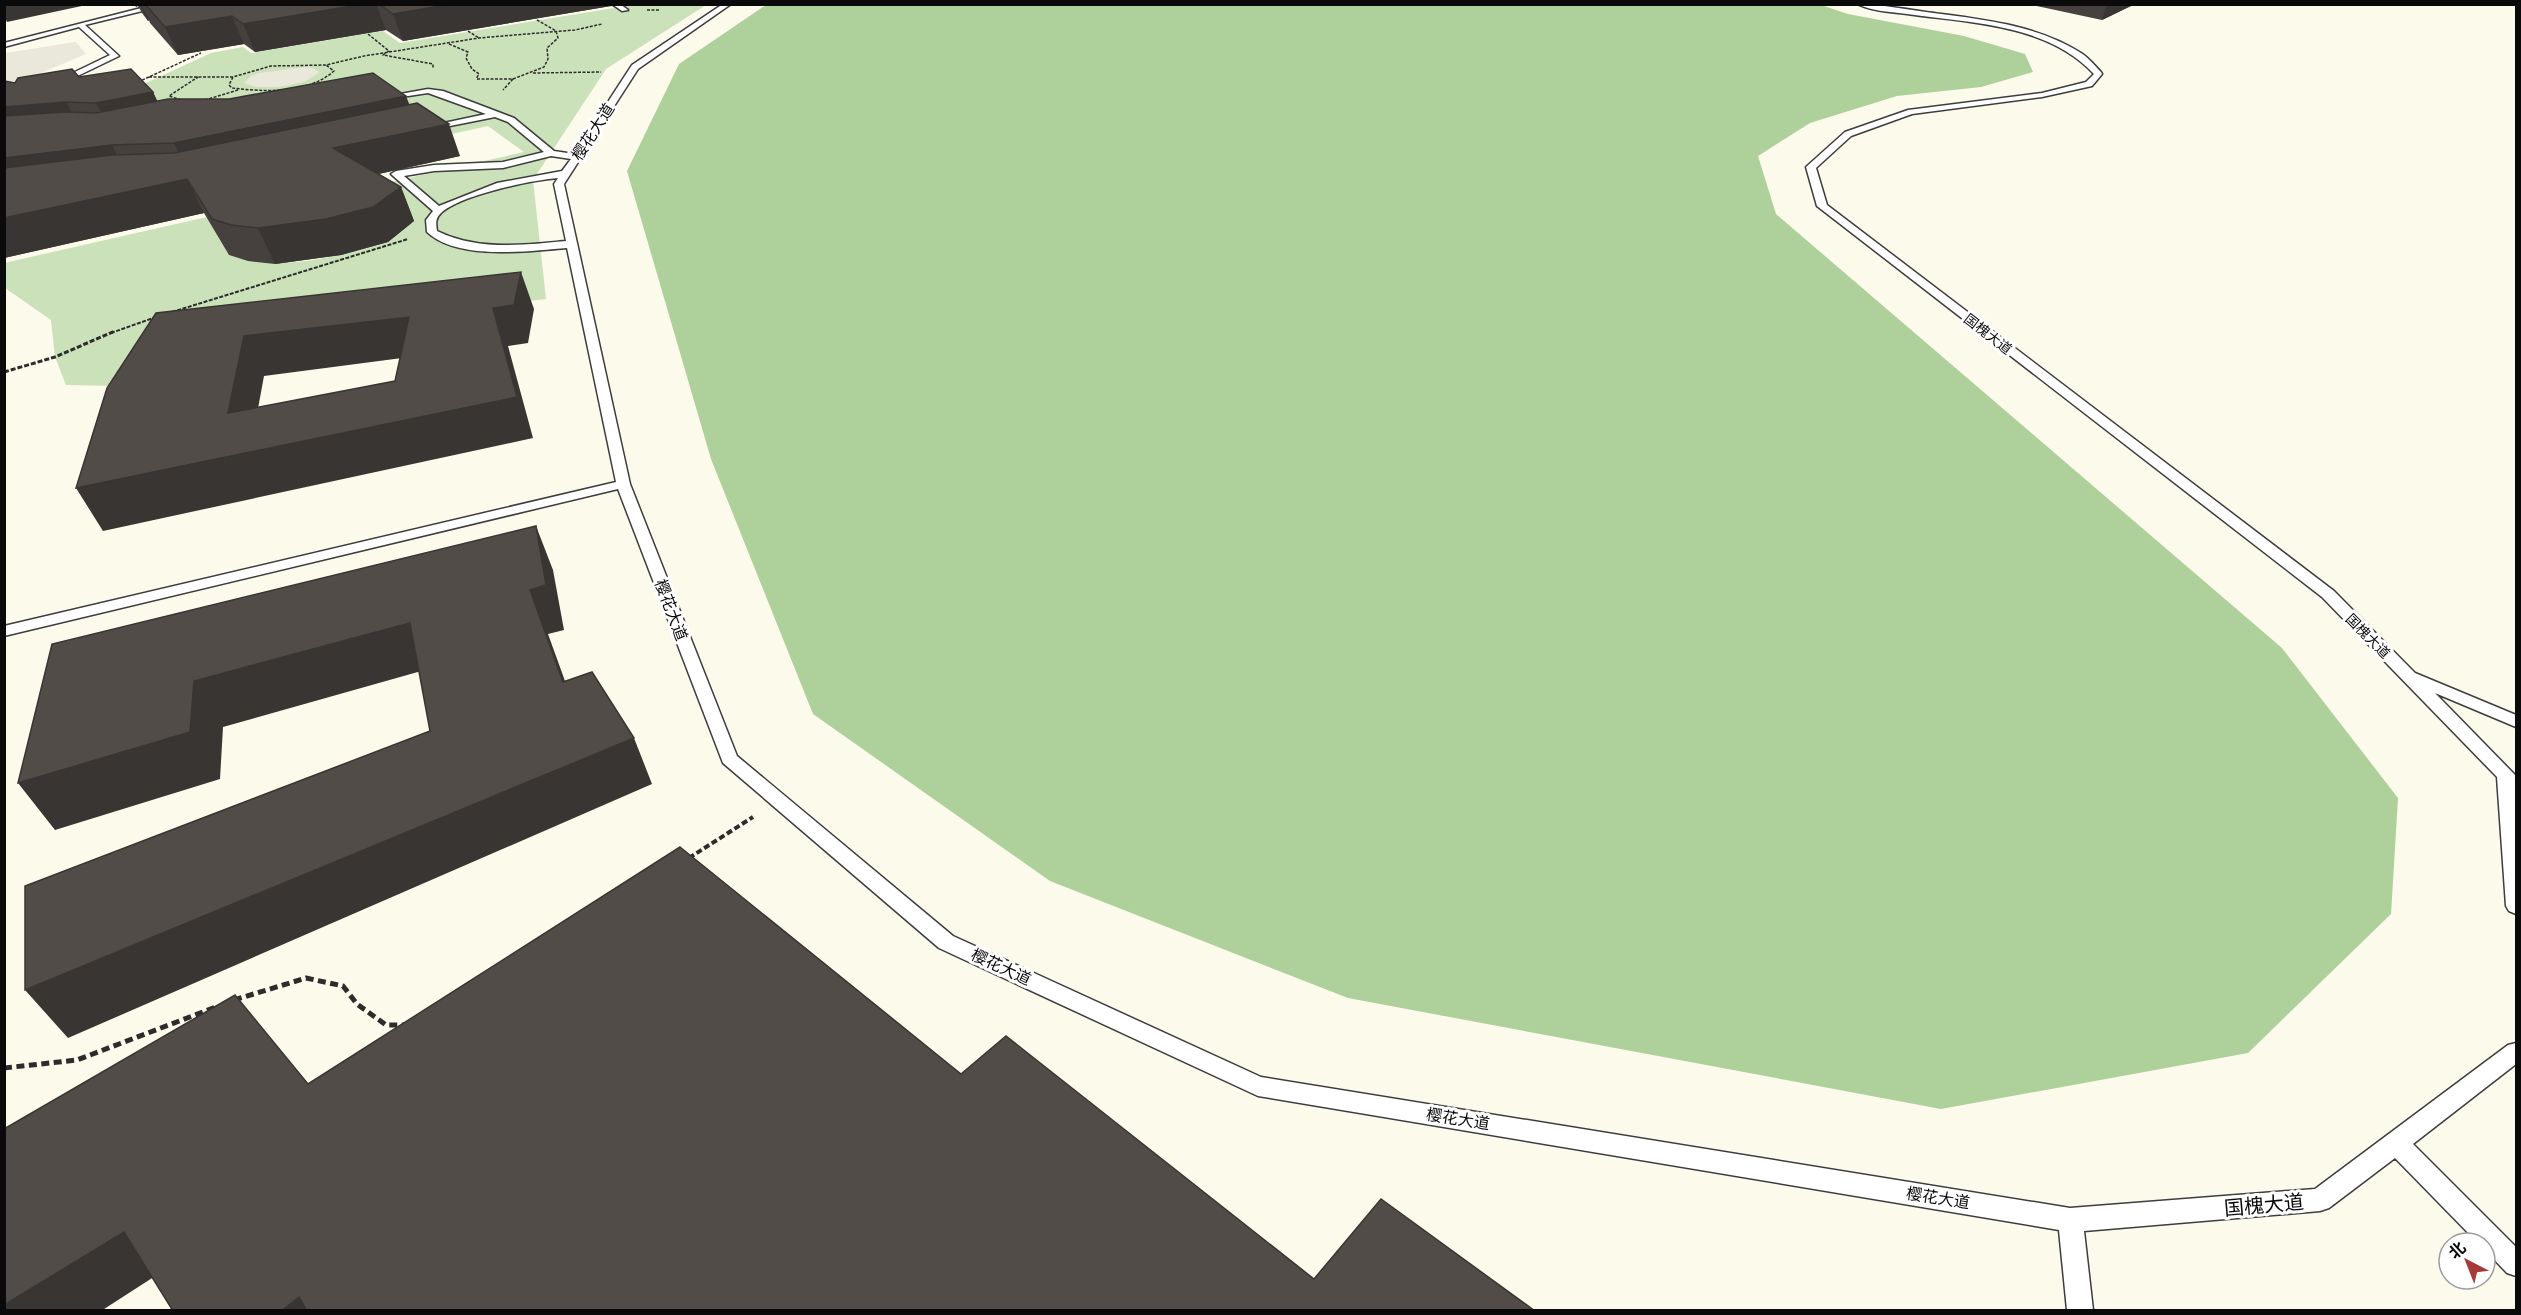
<svg xmlns="http://www.w3.org/2000/svg" width="2521" height="1315" font-family="'Crimson Pro','Noto Sans SC',serif">
	<rect width="100%" height="100%" fill="#fcfaea"/>
	<path fill="#cae1b9" d="M608,5H706L606,69L533,180L546,299L155,346L120,386L66,385L55,357L51,320L5,288L4,263L207,217L229,255C284,272 334,257 388,242L319,198L524,152L488,126L295,168L249,121L105,102L211,53L243,47L251,53L383,31L400,43L614,8Z"/>
	<path fill="#aed09a" d="M1818,4L1848,14L1964,36L2025,54L2033,72L1981,87L1897,96L1810,123L1758,156L1776,214L2282,648L2398,798L2391,914L2248,1053L1941,1109L1348,998L1050,881L813,714L711,459L627,171L679,64L766,5Z"/>
	<path fill="#eae7db" d="M76,42L86,54L5,88V53Z
		M304,67L313,68L320,72L304,82L278,87H255L244,83L251,76L259,73Z"/>
	<g fill="none" stroke-linecap="round" stroke-linejoin="round">
		<defs>
			<path id="service" d="M157,4H171L85,25L119,56L59,85L52,83L110,55L79,27L4,47V43Z
				M612,4H620L628,10L622,11Z
				M723,4H731L638,69L564,184L630,484L737,756L953,936L1261,1077L2070,1208L2315,1189L2508,1045L2516,1043V1064L2413,1144L2516,1247V1276L2507,1273L2485,1250V1243H2478L2395,1158L2329,1208L2320,1211L2084,1231L2093,1310H2067L2059,1230L1258,1096L939,948L723,763L618,489L4,636V626L616,482L567,248C528,251 458,261 427,232L426,220L433,211L391,174L396,171L434,165L503,162L544,152L508,122L495,117L425,131V127L486,114L428,93L382,100L378,98L428,89L443,91L514,118L554,151L574,154L632,65ZM551,156L571,159L562,171L497,183L439,206L404,176L434,171L503,168ZM558,178L554,184L566,241C522,245 478,251 437,231C436,224 435,218 441,213C460,195 532,180 558,178Z
				M1857,4C1880,4 1903,9 1926,12C1978,19 2036,24 2081,53C2089,58 2095,66 2101,72L2102,74L2092,86L2042,97L1912,114L1851,136L1816,168L1827,205L2334,591L2415,673L2516,715V727L2435,693L2515,775L2516,914L2509,911L2506,906L2497,777L2322,597L1817,206L1806,167L1845,132L1908,110L2042,93L2086,82L2094,74C2048,24 1970,23 1907,14C1891,12 1871,11 1857,4Z"/>
		</defs>
		<use href="#service" stroke="#3d3d3d" stroke-width="3"/>
		<path stroke="#2c2c2c" stroke-width="1.5" stroke-dasharray="3 1.5" stroke-linecap="butt" d="M647,10H660
			M468,31L479,38
			M368,34L389,51L383,55L433,64V68
			M449,44L468,52L466,58L472,69L479,74L476,79
			M533,73L601,72
			M149,77H233L271,66L326,65L364,56L479,38L575,30L602,24
			M233,77L229,85L232,88C265,92 308,94 334,71L326,65
			M477,79H513L503,90
			M513,79L544,67L548,59L547,48L558,38L556,31L537,20
			M138,82L201,53
			M181,100L169,96L198,77
			M205,100L238,90"/>
		<path stroke="#2c2c2c" stroke-width="2" stroke-dasharray="4 1.5" stroke-linecap="butt" d="M172,312L408,239
			M111,333L156,317"/>
		<path stroke="#2c2c2c" stroke-width="3" stroke-dasharray="5 2" stroke-linecap="butt" d="M4,372L55,357L115,331"/>
		<path stroke="#2c2c2c" stroke-width="4" stroke-dasharray="6 3" stroke-linecap="butt" d="M689,858L753,817"/>
		<path stroke="#2c2c2c" stroke-width="5" stroke-dasharray="8 4.5" stroke-linecap="butt" d="M234,1000L306,978L343,986L357,1004L386,1025H404
			M4,1068L77,1060L216,1007"/>
		<use href="#service" fill="#fff" fill-rule="evenodd"/>
	</g>
	<path fill="#46413e" d="M134,4H611V6L403,41L386,30L255,52L244,44L178,55L150,23L149,20L148,21L142,13L138,6L136,7Z
		M2027,4H2135L2102,20Z
		M79,77L153,92L157,101L410,104L460,156L379,174L401,187L414,221L388,242L341,255L275,264L248,261L229,255L204,213L4,258V81L15,83Z"/>
	<path fill="#393532" d="M4,4H91L7,22L4,16Z
		M140,4H141L149,20L148,21Z
		M269,4H376L386,30L255,52L243,24Z
		M452,4H611V6L403,41L393,14Z
		M2107,4H2135L2102,20Z
		M232,16L244,44L178,55L165,27Z
		M153,92L168,123L112,134L96,103Z
		M406,96L418,126L190,176L174,143Z
		M66,102L83,133L4,140V107Z
		M449,124L460,156L346,181L333,148Z
		M112,145L129,178L4,194V158Z
		M187,179L204,213L4,258V218Z
		M401,187L414,221L388,242L341,255L275,264L258,228Z
		M521,272L534,309L528,343L508,346L533,438L103,531L76,488L244,336L409,317L425,355L264,376L250,452L517,397L493,308Z
		M536,526L553,570L564,630L548,634L582,728L563,682L530,590Z
		M410,623L432,668L223,727L220,779L55,830L18,783L194,681Z
		M634,738L652,784L68,1038L25,990Z
		M124,1232L163,1271L101,1311H4V1305Z
		M299,1297L311,1311H281Z"/>
	<path fill="#514c48" stroke="#393532" stroke-width="1.5" fill-rule="evenodd" d="M145,4H364L243,24L232,16L165,27Z
		M379,4H452L393,14Z
		M72,69L79,77L131,69L153,92L96,103L66,102L4,107V81L15,83L18,78Z
		M373,73L406,96L174,143L112,145L4,158V116L66,112L96,113L168,99H229Z
		M417,103L449,124L333,148L401,187L373,207L326,219L258,228L231,225L212,219L187,179L4,218V168L112,155L174,153Z
		M521,272L514,305L493,308L517,397L76,488L107,388L156,313ZM409,317L395,381L228,413L244,336Z
		M536,526L546,585L530,590L563,682L592,672L634,738L25,990V886L430,731L410,623L194,681L190,732L18,783L52,644Z
		M680,847L961,1074L1006,1036L1314,1279L1381,1199L1535,1311H307L299,1297L281,1311H173L124,1232L4,1305V1129L235,995L308,1084Z"/>
	<g text-anchor="middle" dominant-baseline="central" stroke-width="6" stroke-linejoin="round" paint-order="stroke">
		<g font-size="14" fill="#0a0a0a" stroke="#fff">
			<text transform="translate(1988 334) rotate(38)">国槐大道</text>
			<text transform="translate(2368 636) rotate(45)">国槐大道</text>
		</g>
		<g font-size="16" fill="#0a0a0a" stroke="#fff">
			<text transform="translate(593 132) rotate(-57)">樱花大道</text>
			<text transform="translate(671 610) rotate(69)">樱花大道</text>
			<text transform="translate(1001 967) rotate(25)">樱花大道</text>
			<text transform="translate(1458 1119) rotate(9)">樱花大道</text>
			<text transform="translate(1938 1198) rotate(9)">樱花大道</text>
		</g>
		<g font-size="20" fill="#0a0a0a" stroke="#fff">
			<text transform="translate(2264 1205) rotate(-5)">国槐大道</text>
		</g>
	</g>
	<rect width="2521" height="1315" fill="none" stroke="#0a0a0a" stroke-width="12"/>
	<g transform="translate(2467 1261) rotate(318)"><circle r="28" fill="#ffffff" stroke="#9d9d9d" stroke-width="1.5"/>
	<path d="M0-4.5L10 22L0 15L-10 22Z" fill="#a63a36"/>
	<text y="-9" font-size="16" font-weight="bold" text-anchor="middle" fill="#0a0a0a">北</text>
	</g>
</svg>
